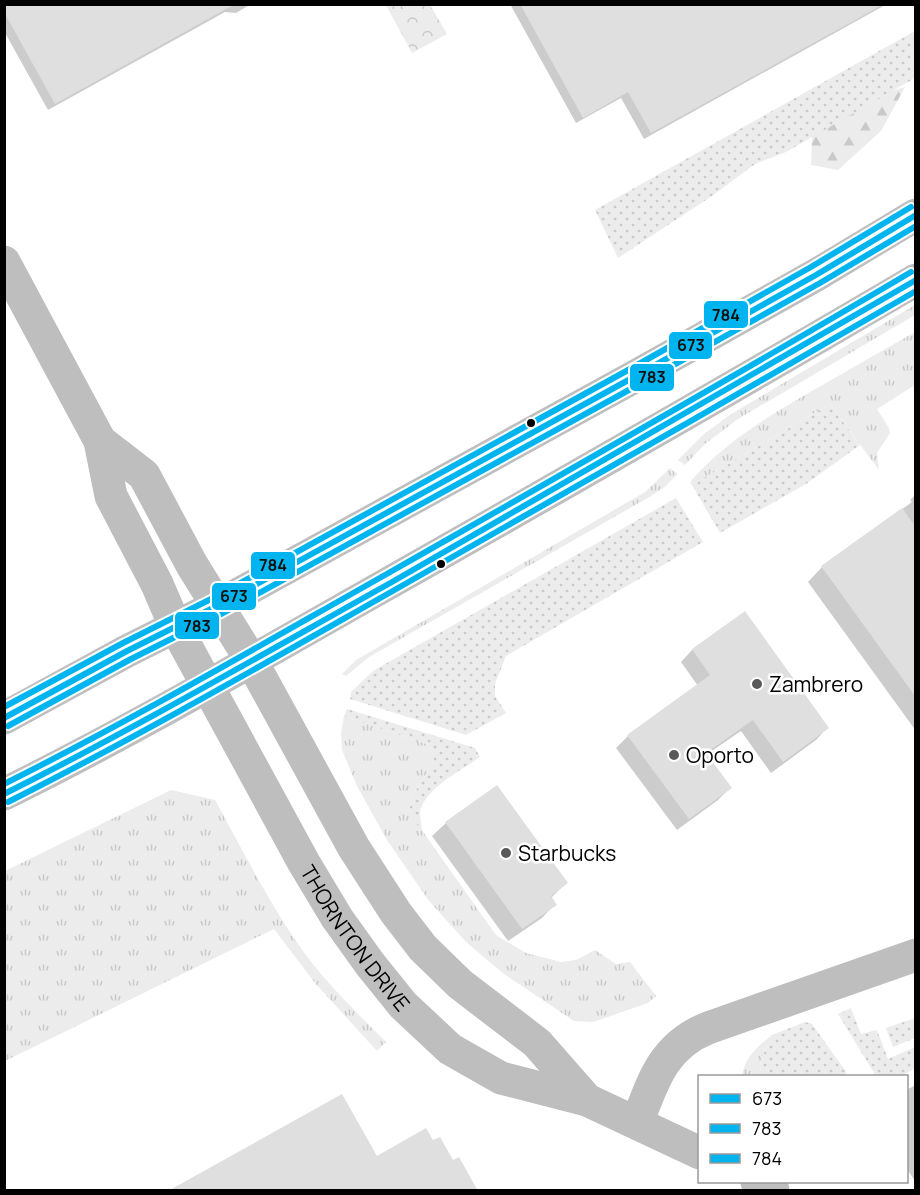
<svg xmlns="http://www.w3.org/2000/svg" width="920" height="1195" font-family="Manrope,sans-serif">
	<defs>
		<pattern id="grass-tufts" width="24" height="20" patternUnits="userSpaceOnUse" patternTransform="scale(1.5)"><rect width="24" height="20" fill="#ececec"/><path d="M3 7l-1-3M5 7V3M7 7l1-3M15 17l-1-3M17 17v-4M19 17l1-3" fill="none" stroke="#c9c9c9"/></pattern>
		<pattern id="forest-firs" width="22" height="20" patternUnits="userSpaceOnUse" patternTransform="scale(1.5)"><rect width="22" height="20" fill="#ececec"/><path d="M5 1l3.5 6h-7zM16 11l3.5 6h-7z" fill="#c9c9c9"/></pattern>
		<pattern id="park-crowns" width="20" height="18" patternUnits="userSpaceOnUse" patternTransform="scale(1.5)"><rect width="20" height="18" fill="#ececec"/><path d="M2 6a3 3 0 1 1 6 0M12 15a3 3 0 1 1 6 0" fill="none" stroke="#c9c9c9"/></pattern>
		<pattern id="garden-dots" width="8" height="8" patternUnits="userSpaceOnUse" patternTransform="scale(1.5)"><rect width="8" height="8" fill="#ececec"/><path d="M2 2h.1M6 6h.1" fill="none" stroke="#c9c9c9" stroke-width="1.8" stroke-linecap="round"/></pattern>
	</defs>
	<rect width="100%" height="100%" fill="#fff"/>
	<path fill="url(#grass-tufts)" d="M915,305V315L738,419L705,444L685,465L678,460L704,434L731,414Z
		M915,332V385L877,409L889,428L890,433L877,453L879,470L830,404L692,485L690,482C725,441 772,414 819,387C851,369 883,350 915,332Z
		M670,468L677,474L666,486L651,496L369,657L346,676L342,674L356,660L645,492Z
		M344,716L430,745L434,761L412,797L409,812L496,935L526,953L561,962L576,960L595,950L616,964L630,962L656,996L648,1003L593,1022L574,1021L504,974L466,942L429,901L387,840L357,786L342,750L341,733Z
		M171,790L215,800C242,849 268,901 300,947C325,982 356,1012 386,1042L377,1051L315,983L274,929L5,1061V871Z
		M772,1035L760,1062L761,1076H742C745,1057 757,1047 772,1035Z"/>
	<path fill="url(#forest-firs)" d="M905,87L881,131L838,170L811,165L814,94L859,100Z"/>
	<path fill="url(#park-crowns)" d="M386,5H430L447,34L412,53Z"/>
	<path fill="url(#garden-dots)" d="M915,31V78L786,152L755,164L712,196L618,258L595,210Z
		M830,404L860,445L806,484L720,533L692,485Z
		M676,498L703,542L506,656L495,684V696L506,713L466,735L350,699L351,692L373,671Z
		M347,709L475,748L480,757C462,770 424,789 420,812C420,818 422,826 422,832L409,812L412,797L434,761L430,745L344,716Z
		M851,1008L861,1034L877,1030L888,1059L915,1047V1068L902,1076H876L838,1014Z
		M915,1018V1038L893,1047L886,1028Z
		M805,1022L812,1024L847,1073L843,1076H761L760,1062L772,1035Z"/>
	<path fill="#0003" d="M4,4H251L236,13L225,12L48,110L4,31Z
		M510,4H887L644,139L621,98L576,123Z
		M916,494V731L808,582L822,567L912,502L910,500Z
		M744,613L827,728L816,740L771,773L741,731L706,755L730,788L718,800L677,830L616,748L628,736L698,686L681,662L692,650Z
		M497,787L566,883L551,898L555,904L542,918L508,941L432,836L446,823Z
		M916,1085V1182L906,1168V1090Z"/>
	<path fill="#dfdfdf" d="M4,4H235L55,104L4,12Z
		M520,4H884L651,133L628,92L583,118Z
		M902,508L915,526V696L821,566Z
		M745,611L829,728L783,762L753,720L706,753L732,788L689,819L627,735L710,675L692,649Z
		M497,785L568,883L551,896L557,905L522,929L445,822Z
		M342,1094L377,1156L426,1128L433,1140L440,1137L453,1160L459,1157L478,1191H168Z"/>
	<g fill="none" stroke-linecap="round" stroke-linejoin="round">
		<g stroke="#bebebe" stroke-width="33">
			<path id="s1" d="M4,262L100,441L111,496L157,584L175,626L304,863L337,918L370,964L403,1005L450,1049L501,1078L587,1100L700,1153"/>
			<path d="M100,441L144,475L192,565L251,660L354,848L396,913L423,948L460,984L537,1043L587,1100"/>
			<path d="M637,1123C653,1081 663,1046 708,1028L916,955"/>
			<path d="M757,1182L773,1190"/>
		</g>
		<path stroke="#bebebe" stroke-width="33" d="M4,718L127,651L217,606L634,377L816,275L916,215
			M4,794C130,732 251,661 373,592C555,489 736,386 916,280"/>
		<defs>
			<path id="bus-1" d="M4,718L127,651L217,606L634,377L816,275L916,215
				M4,794C136,728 263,654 392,582C567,482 742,382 916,280"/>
			<path id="bus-2" d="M8,726L131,659L221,614L638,385L820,283L916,226
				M8,802C141,735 269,661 398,588C571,490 744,391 916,291"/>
			<path id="bus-3" d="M4,707L123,643L213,598L630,369L811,267L911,207
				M4,784C134,719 259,646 385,575C561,475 737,375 911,272"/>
		</defs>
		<use href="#bus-1" stroke="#fff" stroke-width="10"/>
		<use href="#bus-2" stroke="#fff" stroke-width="10"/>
		<use href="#bus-3" stroke="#fff" stroke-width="10"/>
		<use href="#bus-1" stroke="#00b5ef" stroke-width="6"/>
		<use href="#bus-2" stroke="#00b5ef" stroke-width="6"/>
		<use href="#bus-3" stroke="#00b5ef" stroke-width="6"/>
	</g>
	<g fill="#000" stroke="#fff" stroke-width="2">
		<circle cx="531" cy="423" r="5"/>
		<circle cx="441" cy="564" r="5"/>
	</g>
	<g fill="#595959" stroke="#fff" stroke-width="2">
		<circle cx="757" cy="684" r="6"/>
		<circle cx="674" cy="755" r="6"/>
		<circle cx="506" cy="853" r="6"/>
	</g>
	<g text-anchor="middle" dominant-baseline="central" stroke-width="5" stroke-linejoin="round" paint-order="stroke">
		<g font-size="21" fill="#000" stroke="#fff" text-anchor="start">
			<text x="769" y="684">Zambrero</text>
			<text x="686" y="755">Oporto</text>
			<text x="518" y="853">Starbucks</text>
		</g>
		<g font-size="21" fill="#000" stroke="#fff">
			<text stroke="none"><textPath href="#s1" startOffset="765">THORNTON DRIVE</textPath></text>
		</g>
	</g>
	<g stroke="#fff" stroke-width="2">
		<rect x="703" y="300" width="46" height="29" rx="6" fill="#00b5ef"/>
		<rect x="668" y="331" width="45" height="29" rx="6" fill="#00b5ef"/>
		<rect x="629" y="363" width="46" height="29" rx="6" fill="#00b5ef"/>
		<rect x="250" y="551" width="46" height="29" rx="6" fill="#00b5ef"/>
		<rect x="211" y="582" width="46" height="29" rx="6" fill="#00b5ef"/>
		<rect x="174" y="611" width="46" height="29" rx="6" fill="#00b5ef"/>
	</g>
	<g font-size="16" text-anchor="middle" font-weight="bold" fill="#111">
		<text x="726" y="321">784</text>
		<text x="691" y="351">673</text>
		<text x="652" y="383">783</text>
		<text x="273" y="571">784</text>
		<text x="234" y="602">673</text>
		<text x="197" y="632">783</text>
	</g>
	<rect width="920" height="1195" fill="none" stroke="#000000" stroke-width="12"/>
	<rect x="698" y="1075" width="210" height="108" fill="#ffffff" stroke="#999999" stroke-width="1.5"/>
	<rect x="710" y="1094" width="30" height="9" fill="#00b5ef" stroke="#999999" stroke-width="1.5"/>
	<text x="752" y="1105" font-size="18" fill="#000000">673</text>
	<rect x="710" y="1124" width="30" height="9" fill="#00b5ef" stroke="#999999" stroke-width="1.5"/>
	<text x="752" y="1135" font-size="18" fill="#000000">783</text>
	<rect x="710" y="1154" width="30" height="9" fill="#00b5ef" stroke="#999999" stroke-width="1.5"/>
	<text x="752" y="1165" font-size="18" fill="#000000">784</text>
</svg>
